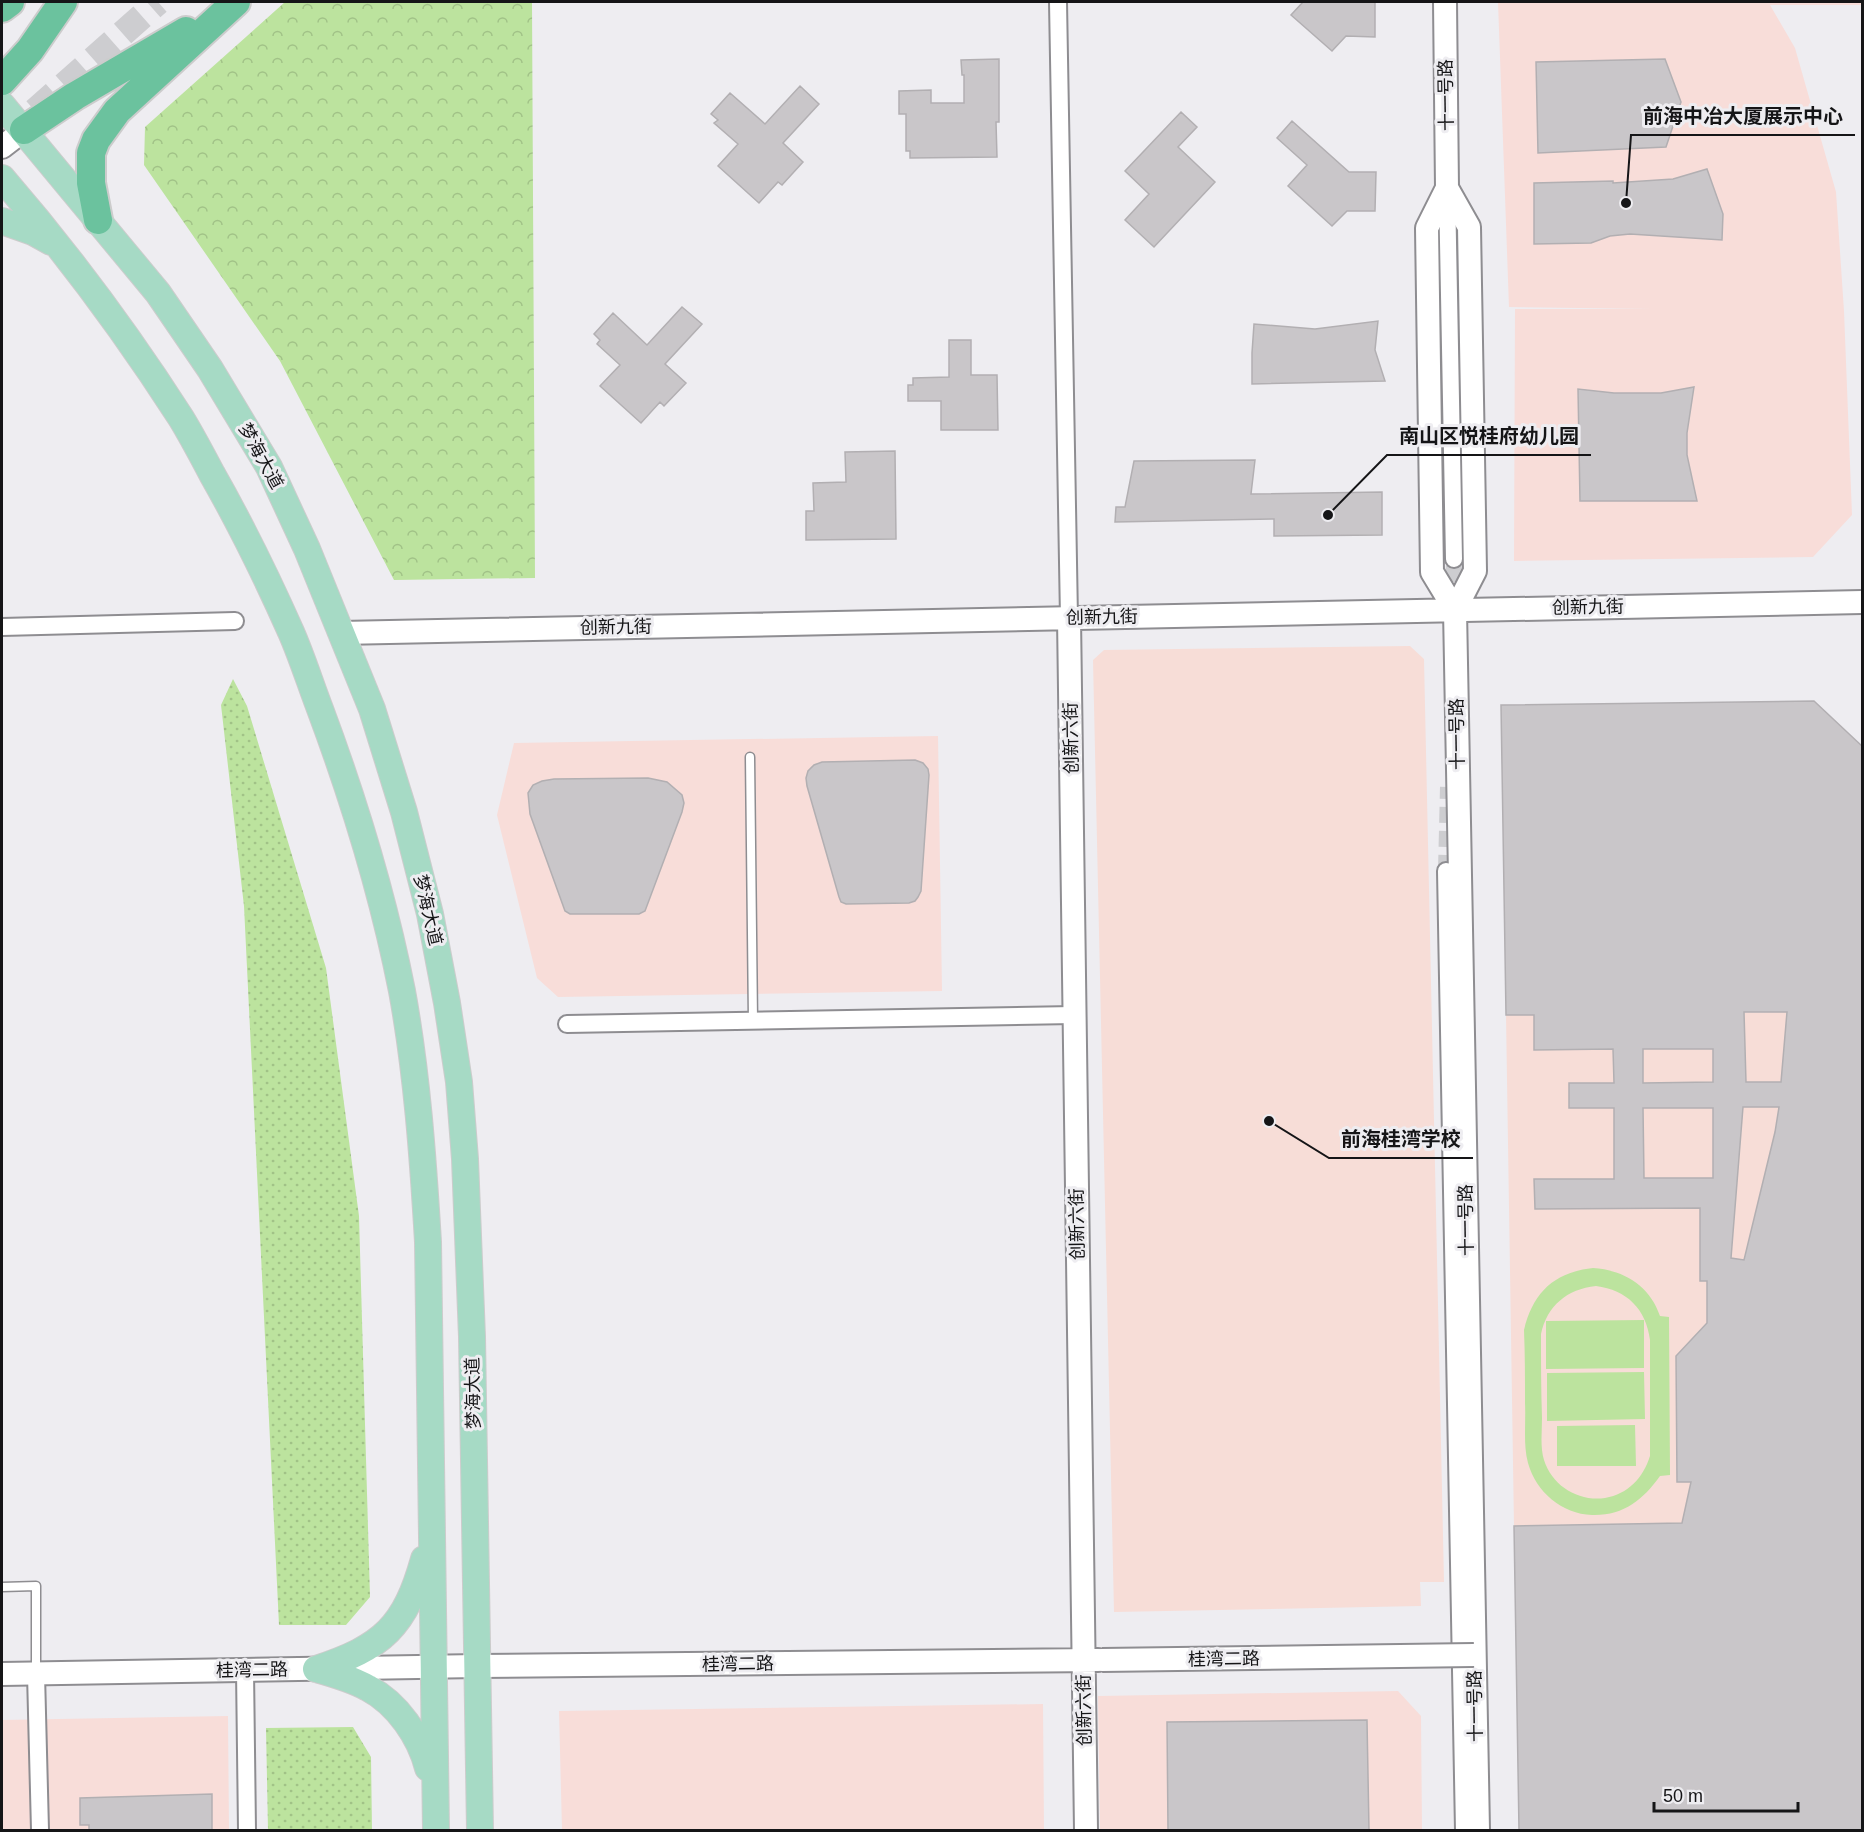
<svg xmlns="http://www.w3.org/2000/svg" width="1864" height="1832" font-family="Helvetica,'Noto Sans SC',sans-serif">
	<defs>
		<pattern id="forest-crowns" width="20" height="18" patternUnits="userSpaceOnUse" patternTransform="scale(1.5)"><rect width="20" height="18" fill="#bce39e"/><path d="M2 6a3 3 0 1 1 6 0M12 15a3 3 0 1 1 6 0" fill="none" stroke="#a1c287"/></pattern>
		<pattern id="park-dots" width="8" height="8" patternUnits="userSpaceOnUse" patternTransform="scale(1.5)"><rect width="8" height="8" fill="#bce39e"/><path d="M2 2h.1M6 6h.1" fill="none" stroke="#a1c287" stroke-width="1.8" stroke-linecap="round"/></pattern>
	</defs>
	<rect width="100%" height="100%" fill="#eeedf1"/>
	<path fill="#f8ddd9" d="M1498,2H1862V5H1770L1795,48L1836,192L1844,311L1852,515L1813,557L1514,561L1515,309H1651L1509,307Z
		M938,736L942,991L558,997L537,978L497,815L514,743Z
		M1398,1691L1421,1716L1422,1830H1100L1098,1696Z
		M1043,1704L1044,1830H562L559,1711Z
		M228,1716L229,1830H2V1720Z"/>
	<path fill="#f7ddd7" d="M1410,646L1424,659L1444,1582H1420L1421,1606L1114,1612L1093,660L1104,650Z
		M1787,1012L1779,1106L1775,1132L1682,1523L1514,1526L1506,1015Z"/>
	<path fill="#bce39e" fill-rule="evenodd" d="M1593,1268C1624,1270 1650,1286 1660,1316L1669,1317L1670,1475L1660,1476C1643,1500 1623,1516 1592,1515C1562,1514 1536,1492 1528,1463C1523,1445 1526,1423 1525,1403C1525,1379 1525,1354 1524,1330C1533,1292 1555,1272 1593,1268ZM1596,1286C1627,1290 1646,1309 1650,1340V1456C1643,1478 1628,1494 1605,1498C1579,1502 1552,1486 1544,1460C1540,1447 1542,1432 1542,1418C1541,1390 1541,1362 1541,1334C1547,1306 1567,1289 1596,1286Z
		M1644,1320V1368L1546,1369V1321Z
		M1644,1372L1645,1419L1547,1421V1373Z
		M1635,1425L1636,1466H1557V1426Z"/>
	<path fill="url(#forest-crowns)" d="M285,2H532L535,578L394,580L280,361L144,165L145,127Z"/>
	<path fill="url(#park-dots)" d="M233,679L247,706L326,968L359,1216L370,1597L346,1625H279L244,906L221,705Z
		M353,1727L371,1757L372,1830H268L266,1728Z"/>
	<path fill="#c9c6c9" stroke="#b2afb2" stroke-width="1.5" fill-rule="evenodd" d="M1303,2H1375V37L1346,36L1332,51L1291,15Z
		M999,59V122H996L997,157L910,158V151H906V114H899V91L931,90V103H964V75H962L961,60Z
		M1665,59L1681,102L1666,147L1538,153L1536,62Z
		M800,86L819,104L783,143L803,162L782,185L778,182L759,203L718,166L738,144L714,123L718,120L711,114L730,93L765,124Z
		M1181,112L1197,127L1178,147L1215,182L1154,247L1125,220L1149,194L1125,171Z
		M1292,121L1349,172H1376L1375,211H1347L1332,226L1288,186L1307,165L1277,138Z
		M1707,169L1723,214L1722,240L1630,234L1610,236L1591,243L1534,244V183L1613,181V183L1673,179Z
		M682,307L702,324L665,364L686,383L664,406L660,402L641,423L600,386L620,365L597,344L600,340L594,334L613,313L647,345Z
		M1378,321L1375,350L1385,381L1252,384V353L1254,324L1315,329Z
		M949,340H971V375H997L998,430H941V401H908V385H913V378L949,377Z
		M1694,387L1687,433V455L1697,501H1580L1578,389L1614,393H1661Z
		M895,451L896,539L806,540V511H814L813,483L846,482L845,452Z
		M1255,460L1251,494L1382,492V535L1274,536V519L1115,522L1116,507H1125L1134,461Z
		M1814,701L1863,747V1830H1519L1514,1526L1682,1523L1691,1482H1677L1676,1356L1707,1323V1281H1700V1208L1535,1209L1534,1179H1614V1108H1569V1083H1614L1613,1049L1534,1050V1015H1506L1501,705ZM1744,1012H1787L1781,1082H1746ZM1643,1049H1713V1082L1643,1083ZM1743,1107H1779L1775,1132L1744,1260L1731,1258ZM1643,1108H1713V1178H1644Z
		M915,760L923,763L928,769L929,775L921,891L918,897L915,901L909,903L846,904L841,902L839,897L807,786L806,778L808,771L814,765L822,762Z
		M648,778L667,782L682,795L684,803L682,812L645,911L639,914H570L565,911L530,814L528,793L533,785L542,781L554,779Z
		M1367,1720L1369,1830H1168L1167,1722Z
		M212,1794V1830H89V1825H80V1798Z"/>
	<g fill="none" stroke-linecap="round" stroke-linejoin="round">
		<path stroke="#cdcdd0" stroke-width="16" stroke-dasharray="16 8" stroke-linecap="butt" d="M1453,606L1454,559
			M1446,871L1448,787"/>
		<path stroke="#cdcdd0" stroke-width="26" stroke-dasharray="26 13" stroke-linecap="butt" d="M35,111L158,2"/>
		<defs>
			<path id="lane" d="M750,757L753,1021
				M2,1587L36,1586V1674"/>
			<path id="street" d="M1058,2L1069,618
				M1447,189L1454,559
				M2,627L235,621
				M1446,871L1464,1830
				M567,1024L1074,1015
				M245,1670L247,1830
				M36,1674L40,1830"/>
			<path id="secondary" d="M1445,2L1447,188L1427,228L1432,572L1455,610
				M2,147L24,130
				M1447,188L1469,227L1475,571L1455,610L1478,1830
				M1069,618L1086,1830
				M341,633L1862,602
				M2,1674L477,1666L1098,1660"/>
			<path id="primary" d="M2,105L158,293L210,369L269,467L307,549L372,709L404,812L430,914L447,1003L459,1082L465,1159L472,1337L480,1830
				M2,178C67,253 127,334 181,418C192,436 202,455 212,474C241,525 267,578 291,632C302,657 310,683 320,709C354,800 383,895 402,991C417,1073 423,1158 428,1242L436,1830
				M2,221L33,232L51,242
				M316,1669C383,1647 405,1627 424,1559
				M316,1669C334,1674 352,1679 368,1688C398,1704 420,1737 428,1768"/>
			<path id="highway" d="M2,8L10,2
				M2,81L30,50L63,2
				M24,130L75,96L186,31
				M98,220L91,183V153L96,140L117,111L236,2"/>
		</defs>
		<use href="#lane" stroke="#8e8d91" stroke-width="11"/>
		<use href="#street" stroke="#8e8d91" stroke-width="20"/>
		<use href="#secondary" stroke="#8e8d91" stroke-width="26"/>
		<use href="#primary" stroke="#ccc" stroke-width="28"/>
		<use href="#highway" stroke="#ccc" stroke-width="32"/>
		<use href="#lane" stroke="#fff" stroke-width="8"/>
		<use href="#street" stroke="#fff" stroke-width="16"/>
		<use href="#secondary" stroke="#fff" stroke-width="22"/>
		<use href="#primary" stroke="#a6dac5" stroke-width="26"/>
		<use href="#highway" stroke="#6bc29e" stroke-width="28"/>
		<defs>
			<path id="secondary-bridge" d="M1102,1660L1474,1655"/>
		</defs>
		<use href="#secondary-bridge" stroke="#8e8d91" stroke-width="26" stroke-linecap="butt"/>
		<use href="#secondary-bridge" stroke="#fff" stroke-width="22"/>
	</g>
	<g text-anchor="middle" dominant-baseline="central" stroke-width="6" stroke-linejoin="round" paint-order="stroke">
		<g font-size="18" fill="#151517" stroke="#eeedf1">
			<text transform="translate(1446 95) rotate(-91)">十一号路</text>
			<text transform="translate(261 456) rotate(61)">梦海大道</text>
			<text transform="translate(1588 607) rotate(-1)">创新九街</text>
			<text transform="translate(1102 617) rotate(-1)">创新九街</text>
			<text transform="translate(616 627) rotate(-1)">创新九街</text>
			<text transform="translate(1457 734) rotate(-91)">十一号路</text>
			<text transform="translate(1071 738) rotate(-91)">创新六街</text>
			<text transform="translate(428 910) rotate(77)">梦海大道</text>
			<text transform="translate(1466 1220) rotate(-91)">十一号路</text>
			<text transform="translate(1077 1224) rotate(-91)">创新六街</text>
			<text transform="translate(473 1393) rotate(-91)">梦海大道</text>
			<text transform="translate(1224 1659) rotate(-1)">桂湾二路</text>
			<text transform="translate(738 1664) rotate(-1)">桂湾二路</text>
			<text transform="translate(252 1670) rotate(-1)">桂湾二路</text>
			<text transform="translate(1475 1706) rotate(-91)">十一号路</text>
			<text transform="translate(1084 1710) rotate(-91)">创新六街</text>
		</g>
	</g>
	<path fill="none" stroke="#151517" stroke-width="2" d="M1626 203L1631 135H1855M1328 515L1387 455H1591M1269 1121L1329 1158H1473"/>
	<g fill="#151517" stroke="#eeedf1" stroke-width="2">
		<circle cx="1626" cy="203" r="6"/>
		<circle cx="1328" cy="515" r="6"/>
		<circle cx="1269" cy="1121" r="6"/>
	</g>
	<g font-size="20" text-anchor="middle" font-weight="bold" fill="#151517" stroke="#eeedf1" stroke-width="6" stroke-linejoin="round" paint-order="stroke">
		<text x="1743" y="123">前海中冶大厦展示中心</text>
		<text x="1489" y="443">南山区悦桂府幼儿园</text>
		<text x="1401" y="1146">前海桂湾学校</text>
	</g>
	<rect width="1864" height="1832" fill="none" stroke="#151517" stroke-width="6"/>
	<path d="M1654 1802v9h144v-9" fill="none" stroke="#151517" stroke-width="3"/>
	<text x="1663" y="1802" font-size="18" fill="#151517" stroke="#eeedf1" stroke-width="4.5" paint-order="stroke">50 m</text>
</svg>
